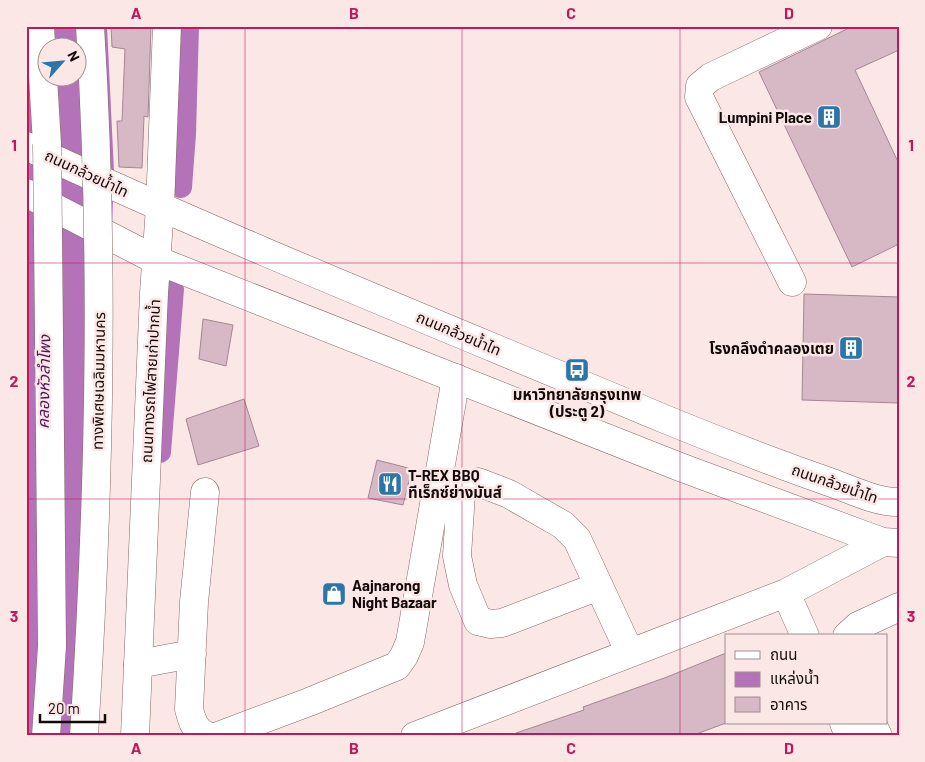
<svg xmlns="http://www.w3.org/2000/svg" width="925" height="762" font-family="Barlow,'Noto Sans Thai',sans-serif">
	<rect width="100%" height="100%" fill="#fce7e7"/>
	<path fill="#b472b9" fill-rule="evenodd" d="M26,26H107L114,172L98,615L92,736H26ZM48,48H78V78H48Z"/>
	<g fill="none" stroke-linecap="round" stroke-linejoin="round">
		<path stroke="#b472b9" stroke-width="22" d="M181,187L185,134L188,26
			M160,452L173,289"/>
	</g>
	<path fill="#d7b8c5" stroke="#a48793" d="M111,26H151L148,117L144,116L142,168L119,167L117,121H122L125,49L112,47Z
		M853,26H899V50L855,70L899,164V244L852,267L759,72Z
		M804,294L899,297V403L802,400Z
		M203,319L233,325L226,366L199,359Z
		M244,399L259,446L198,465L186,419Z
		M377,460L412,469L403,505L368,498Z
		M726,653V723L691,736H517L516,733L584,710L583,707L667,677Z"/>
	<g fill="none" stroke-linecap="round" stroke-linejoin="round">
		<defs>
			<path id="minor" d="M160,207L167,26
				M792,282L699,97L700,86L711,77L818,26
				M205,492L194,602L189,709C192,721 195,731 207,736
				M599,586L502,623L491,624L478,621L463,585L457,556L461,493L470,486L478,482L509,494L563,525L577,539L630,653
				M786,593L805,636
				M847,636L858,626L899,607
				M138,664L192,654
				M844,723L849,736
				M872,723L878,736
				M218,736L309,702L397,666L404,656L410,642L456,378
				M415,736L786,593L883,542"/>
			<path id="major" d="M26,146C237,244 453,330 667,420C723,443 778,464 835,484C853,491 880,503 899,502
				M26,193L156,260L680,467L869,537L883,542L899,543
				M135,736L154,293L160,207"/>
			<path id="highway" d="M40,26L47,144
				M46,736L52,646L48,233"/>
		</defs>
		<use href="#minor" stroke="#866767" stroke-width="29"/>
		<use href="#major" stroke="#866767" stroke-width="29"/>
		<use href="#highway" stroke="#866767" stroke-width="29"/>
		<use href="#minor" stroke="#fff" stroke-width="28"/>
		<use href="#major" stroke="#fff" stroke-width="28"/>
		<use href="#highway" stroke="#fff" stroke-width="28"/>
		<defs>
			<path id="highway-bridge" d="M47,144L48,233
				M84,736C99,500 105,263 90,26"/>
		</defs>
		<use href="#highway-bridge" stroke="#866767" stroke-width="29" stroke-linecap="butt"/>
		<use href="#highway-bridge" stroke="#fff" stroke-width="28"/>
	</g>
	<path fill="none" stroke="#c2185b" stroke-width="1" stroke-opacity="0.55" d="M245,26V736M462,26V736M680,26V736M26,263H899M26,499H899"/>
	<defs>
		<symbol id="building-square" viewBox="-11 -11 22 22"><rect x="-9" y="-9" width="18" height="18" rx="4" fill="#2c75a9" stroke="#fce7e7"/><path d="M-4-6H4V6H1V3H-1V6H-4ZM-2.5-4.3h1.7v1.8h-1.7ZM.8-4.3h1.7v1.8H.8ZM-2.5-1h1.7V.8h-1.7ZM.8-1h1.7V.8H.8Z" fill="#fff"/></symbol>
		<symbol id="bus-square" viewBox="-11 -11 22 22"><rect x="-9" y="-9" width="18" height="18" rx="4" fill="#2c75a9" stroke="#fce7e7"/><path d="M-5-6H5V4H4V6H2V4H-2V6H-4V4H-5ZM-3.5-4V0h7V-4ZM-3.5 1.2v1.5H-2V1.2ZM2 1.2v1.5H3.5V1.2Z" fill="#fff"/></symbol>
		<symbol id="restaurant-square" viewBox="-11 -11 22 22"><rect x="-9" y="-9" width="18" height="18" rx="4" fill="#2c75a9" stroke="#fce7e7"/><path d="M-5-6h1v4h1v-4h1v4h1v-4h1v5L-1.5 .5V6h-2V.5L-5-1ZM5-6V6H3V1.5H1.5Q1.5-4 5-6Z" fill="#fff"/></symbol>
		<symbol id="shop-square" viewBox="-11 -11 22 22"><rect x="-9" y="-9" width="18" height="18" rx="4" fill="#2c75a9" stroke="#fce7e7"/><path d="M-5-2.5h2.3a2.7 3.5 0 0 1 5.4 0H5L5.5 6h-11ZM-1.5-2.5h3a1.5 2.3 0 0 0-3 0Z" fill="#fff"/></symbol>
	</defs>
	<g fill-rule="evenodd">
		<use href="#building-square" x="815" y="103" width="28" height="28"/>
		<use href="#building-square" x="837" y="334" width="28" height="28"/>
		<use href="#bus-square" x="563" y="356" width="28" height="28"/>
		<use href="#restaurant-square" x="376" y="470" width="28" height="28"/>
		<use href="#shop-square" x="320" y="580" width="28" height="28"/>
	</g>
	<g text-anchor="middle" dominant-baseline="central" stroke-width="5" stroke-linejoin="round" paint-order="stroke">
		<g font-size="15" font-weight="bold" fill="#140909" stroke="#fce7e7" text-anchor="end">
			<text x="812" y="117">Lumpini Place</text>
			<text x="834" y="348">โรงกลึงดำคลองเตย</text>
			<text x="577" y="394" text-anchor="middle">มหาวิทยาลัยกรุงเทพ<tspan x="577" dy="17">(ประตู 2)</tspan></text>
			<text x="408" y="475" text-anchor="start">T-REX BBQ<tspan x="408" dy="17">ทีเร็กซ์ย่างมันส์</tspan></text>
			<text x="352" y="585" text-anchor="start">Aajnarong<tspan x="352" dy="17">Night Bazaar</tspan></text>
		</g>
		<g font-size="15" fill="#140909" stroke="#fce7e7">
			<text transform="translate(87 173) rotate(25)">ถนนกล้วยน้ำไท</text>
			<text transform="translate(459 333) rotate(23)">ถนนกล้วยน้ำไท</text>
			<text transform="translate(98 381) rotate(-89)">ทางพิเศษเฉลิมมหานคร</text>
			<text transform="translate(150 381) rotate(-87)">ถนนทางรถไฟสายเก่าปากน้ำ</text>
			<text transform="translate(835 483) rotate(19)">ถนนกล้วยน้ำไท</text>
		</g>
		<g font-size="16" font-style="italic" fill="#511457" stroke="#fce7e7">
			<text transform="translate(43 382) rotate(-89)">คลองหัวลำโพง</text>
		</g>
	</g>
	<rect width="925" height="762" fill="none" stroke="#fce7e7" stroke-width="55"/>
	<rect x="725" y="634" width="162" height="90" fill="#fce7e7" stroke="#9f8e8e"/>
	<rect x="735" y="651" width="25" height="8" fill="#ffffff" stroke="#9f8e8e"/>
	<text x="770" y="660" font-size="15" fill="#140909">ถนน</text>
	<rect x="735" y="672" width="25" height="15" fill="#b472b9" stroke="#9f8e8e"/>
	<text x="770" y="684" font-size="15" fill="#140909">แหล่งน้ำ</text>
	<rect x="735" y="697" width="25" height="15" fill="#d7b8c5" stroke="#9f8e8e"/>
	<text x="770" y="710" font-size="15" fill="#140909">อาคาร</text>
	<g transform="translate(62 62) rotate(63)"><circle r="24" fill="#fce7e7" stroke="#9f8e8e"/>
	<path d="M0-4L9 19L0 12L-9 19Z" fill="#2c75a9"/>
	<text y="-8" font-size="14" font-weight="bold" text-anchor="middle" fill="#140909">N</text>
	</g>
	<path d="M40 714v8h65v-8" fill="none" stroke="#140909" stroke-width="2.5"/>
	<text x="48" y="714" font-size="15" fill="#140909" stroke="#fce7e7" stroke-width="4" paint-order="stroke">20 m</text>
	<rect x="28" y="28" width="870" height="706" fill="none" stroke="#c2185b" stroke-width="2"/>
	<g font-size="16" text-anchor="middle" font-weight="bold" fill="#c2185b">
		<text x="136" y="19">A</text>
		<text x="354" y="19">B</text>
		<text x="571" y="19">C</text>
		<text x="789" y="19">D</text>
		<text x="14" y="151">1</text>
		<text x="911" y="151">1</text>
		<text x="14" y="387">2</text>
		<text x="911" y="387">2</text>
		<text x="14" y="622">3</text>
		<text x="911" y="622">3</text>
		<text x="136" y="754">A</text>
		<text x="354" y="754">B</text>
		<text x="571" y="754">C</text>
		<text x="789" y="754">D</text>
	</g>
</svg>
